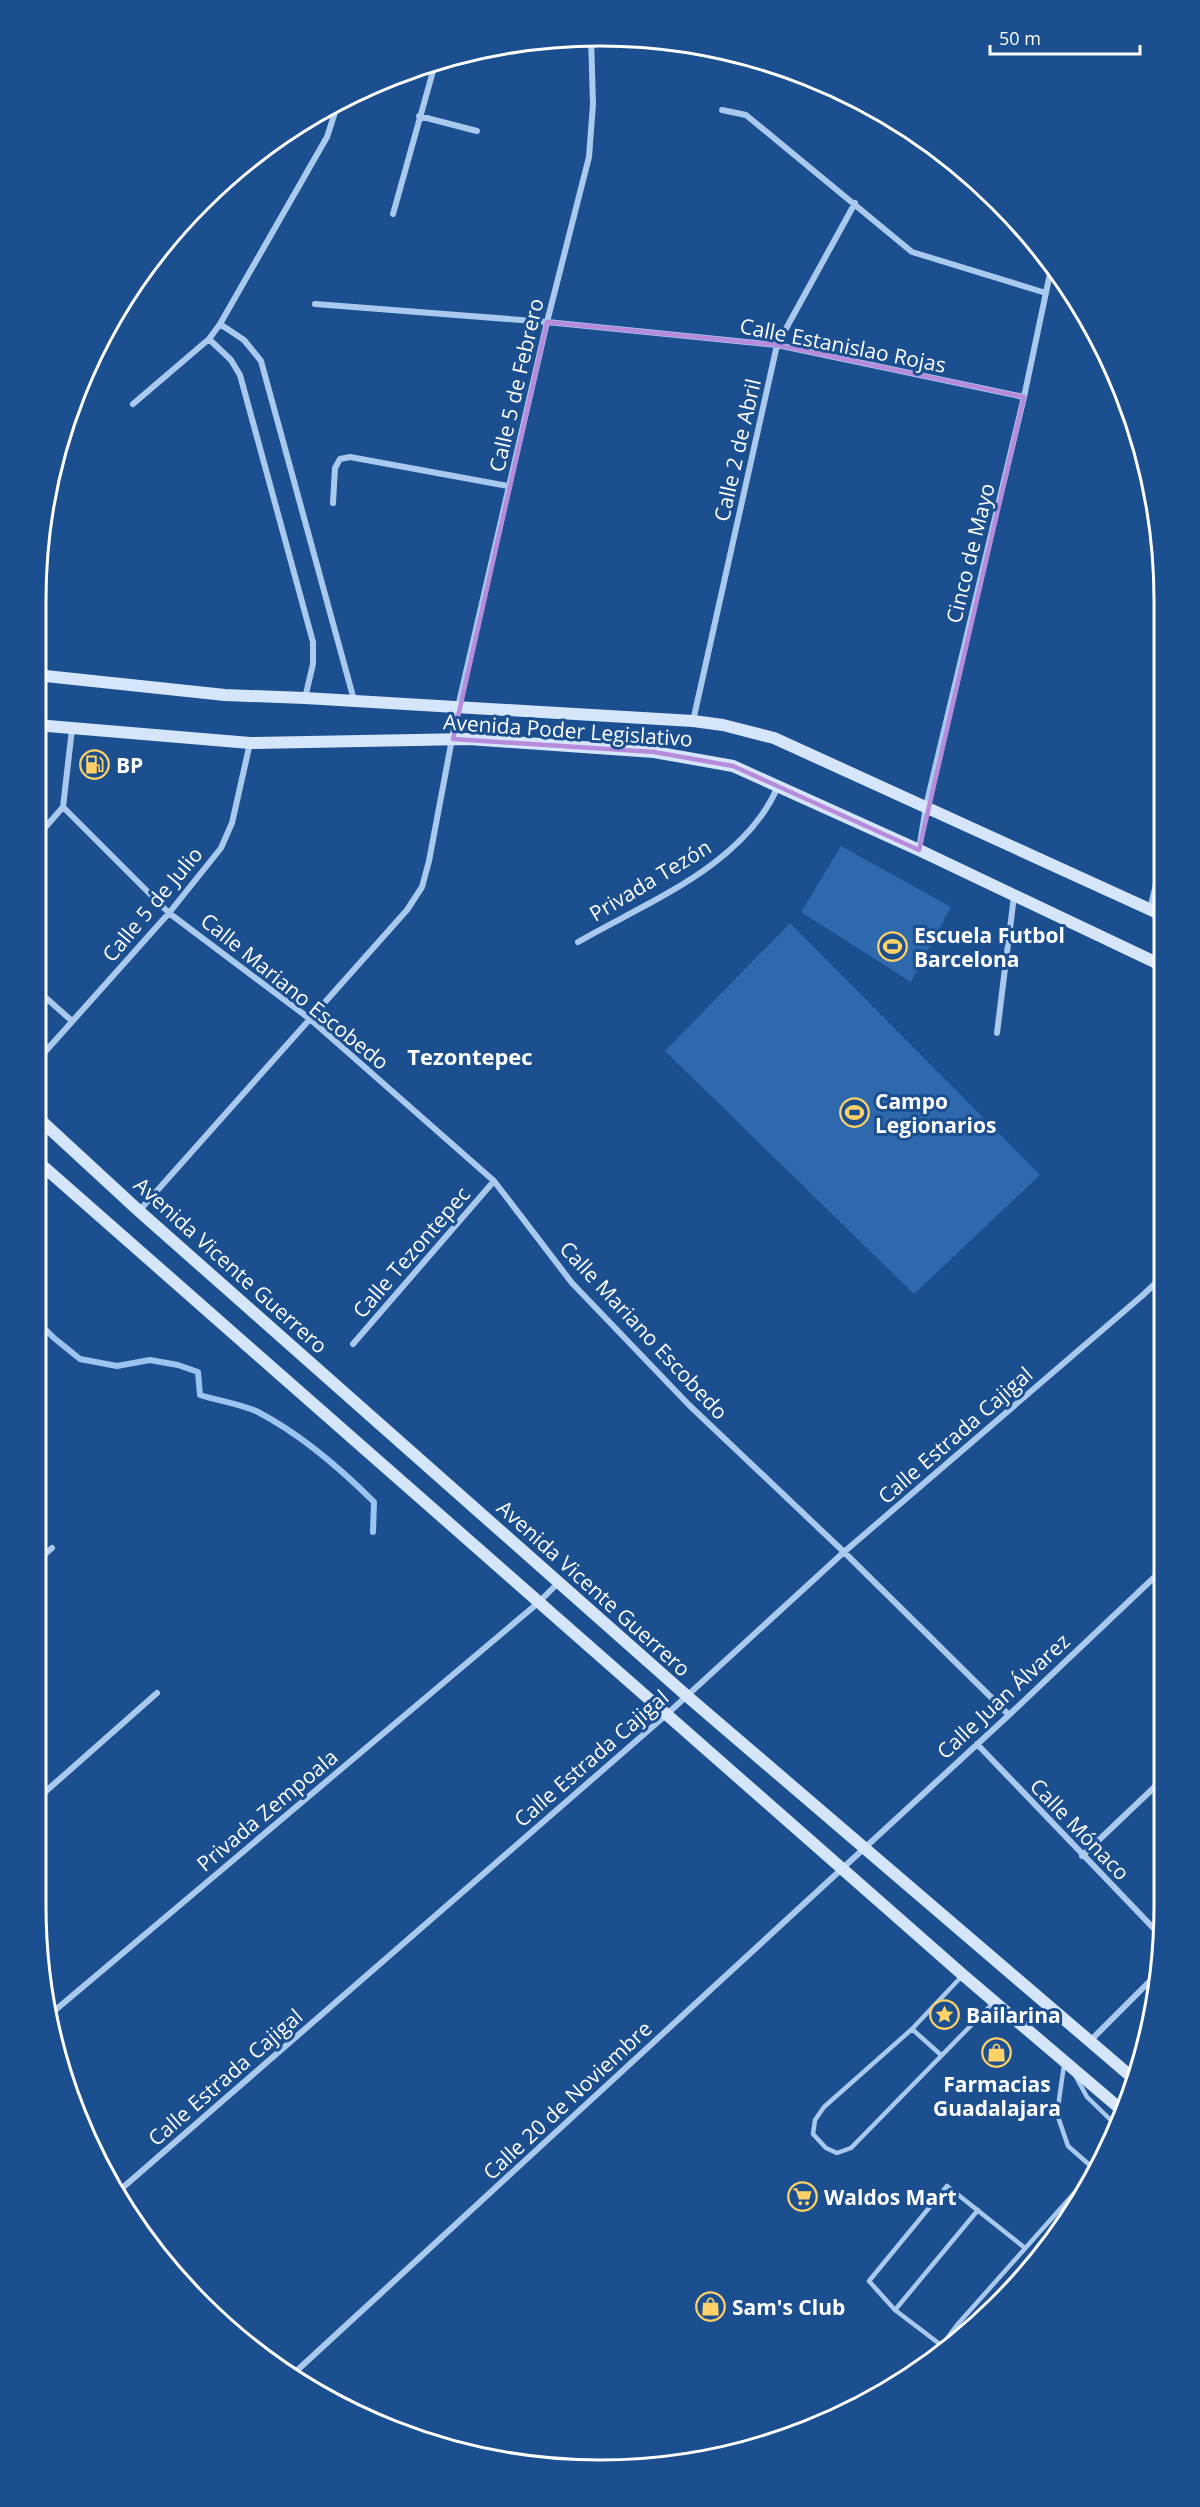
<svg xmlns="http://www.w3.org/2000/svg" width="1200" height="2507" font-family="'Open Sans',sans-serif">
	<rect width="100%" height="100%" fill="#1b4f8f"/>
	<path fill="#2e69ad" d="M841,846L951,907L911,982L801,912Z
		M790,923L1040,1175L914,1294L665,1051Z"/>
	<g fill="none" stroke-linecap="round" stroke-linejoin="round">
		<path stroke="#9cc4f0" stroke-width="6" d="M36,1320L54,1338L80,1359L117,1366L150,1360L178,1365L198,1372L200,1395C219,1401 241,1404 258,1412C302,1435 339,1467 374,1502L373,1532"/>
		<path stroke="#a9c9ee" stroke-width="4.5" d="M963,1975L912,2029L824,2107L815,2120L813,2134L826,2148L837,2153L851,2148L994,2002
			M912,2029L941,2055
			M1064,2065L1057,2114L1068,2146L1093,2168
			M1075,2075L1087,2097L1118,2127
			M895,2310L978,2210
			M941,2345L895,2310L869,2281L947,2186L1025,2248
			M927,2365L957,2325L1085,2181"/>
		<path stroke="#a9c9ee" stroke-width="6" d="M568,39L591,40
			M722,110L746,115L912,252L1046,293
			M419,116L477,131
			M393,214L435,64
			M315,304L547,322L777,345L1024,397
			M220,324L244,340L261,361L354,700
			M209,339L231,360L240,375L313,642V664L305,698
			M133,404L209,339L220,324L327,137L338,103
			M333,503L335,468L340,459L350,457L508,486
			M693,721L777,345L855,203
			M63,807L169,913L310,1019L494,1181L572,1283L689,1405L844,1552L1009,1715
			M36,838L63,807L72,729
			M919,850L926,806L1024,397L1052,264
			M1150,909L1160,868
			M578,942C647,902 745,865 778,786
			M36,989L72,1021
			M997,1033L1014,896
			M36,1062L169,913L221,848L232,823L250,743
			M139,1211L407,910L422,887L429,861L458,707L547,322L589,157L593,104L591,37
			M353,1344L494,1181
			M36,1562L52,1548
			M977,1744L1161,1936
			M36,1800L157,1693
			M1082,1856L1164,1778
			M53,2012L538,1603L559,1582
			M1090,2041L1157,1974
			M120,2190L666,1715L844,1552L1143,1295L1162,1277
			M291,2376L1009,1715L1163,1569"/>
		<path stroke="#d6e6fa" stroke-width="12" d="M36,675L225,695L305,698L693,721L723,725L774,738L1160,914
			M36,725L250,743L468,739L654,752L733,766L919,850L1161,965
			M36,1116L139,1211L687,1696L1134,2079
			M36,1160L963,1975L1124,2112"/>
	</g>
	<path fill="none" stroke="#b68bdc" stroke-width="4.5" stroke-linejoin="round" d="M547,322L777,345L1024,397L919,850L733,766L654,752L453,739Z"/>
	<defs>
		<symbol id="fuel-ring" viewBox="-11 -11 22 22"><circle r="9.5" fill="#1b4f8f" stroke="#ffd166" stroke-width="1.5"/><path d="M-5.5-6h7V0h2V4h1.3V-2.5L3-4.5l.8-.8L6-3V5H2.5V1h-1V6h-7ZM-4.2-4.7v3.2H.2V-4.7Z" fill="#ffd166"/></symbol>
		<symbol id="stadium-ring" viewBox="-11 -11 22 22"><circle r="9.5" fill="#1b4f8f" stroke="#ffd166" stroke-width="1.5"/><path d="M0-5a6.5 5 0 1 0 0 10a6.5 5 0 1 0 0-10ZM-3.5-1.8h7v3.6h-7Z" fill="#ffd166"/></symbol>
		<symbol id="sight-ring" viewBox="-11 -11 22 22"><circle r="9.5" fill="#1b4f8f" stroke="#ffd166" stroke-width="1.5"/><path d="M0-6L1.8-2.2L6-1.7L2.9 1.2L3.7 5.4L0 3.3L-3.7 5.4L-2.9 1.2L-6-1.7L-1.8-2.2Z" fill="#ffd166"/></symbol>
		<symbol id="shop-ring" viewBox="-11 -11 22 22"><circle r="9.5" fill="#1b4f8f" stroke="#ffd166" stroke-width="1.5"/><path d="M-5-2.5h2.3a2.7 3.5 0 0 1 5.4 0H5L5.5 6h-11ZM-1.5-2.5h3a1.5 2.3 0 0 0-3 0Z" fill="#ffd166"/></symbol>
		<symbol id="supermarket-ring" viewBox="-11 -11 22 22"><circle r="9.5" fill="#1b4f8f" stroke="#ffd166" stroke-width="1.5"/><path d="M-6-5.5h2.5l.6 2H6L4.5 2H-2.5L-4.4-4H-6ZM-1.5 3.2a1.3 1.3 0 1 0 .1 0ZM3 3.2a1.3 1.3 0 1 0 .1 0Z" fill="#ffd166"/></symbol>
	</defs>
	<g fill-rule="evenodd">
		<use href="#fuel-ring" x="78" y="748" width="33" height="33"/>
		<use href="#stadium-ring" x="876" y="930" width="33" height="33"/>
		<use href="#stadium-ring" x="838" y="1096" width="33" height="33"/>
		<use href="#sight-ring" x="928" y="1998" width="33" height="33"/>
		<use href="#shop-ring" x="980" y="2036" width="33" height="33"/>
		<use href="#supermarket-ring" x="786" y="2180" width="33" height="33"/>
		<use href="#shop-ring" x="694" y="2290" width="33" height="33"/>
	</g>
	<g text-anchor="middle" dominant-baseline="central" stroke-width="6" stroke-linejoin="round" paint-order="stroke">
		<g font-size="21" fill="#fff" stroke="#1b4f8f">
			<text transform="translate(843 345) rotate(11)">Calle Estanislao Rojas</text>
			<text transform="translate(516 385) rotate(-77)">Calle 5 de Febrero</text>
			<text transform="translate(737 450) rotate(-77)">Calle 2 de Abril</text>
			<text transform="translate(970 553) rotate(-76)">Cinco de Mayo</text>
			<text transform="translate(568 730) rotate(4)">Avenida Poder Legislativo</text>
			<text transform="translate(650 880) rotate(-31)">Privada Tezón</text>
			<text transform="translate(152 904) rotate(-50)">Calle 5 de Julio</text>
			<text transform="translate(295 991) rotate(39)">Calle Mariano Escobedo</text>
			<text transform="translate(411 1252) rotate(-49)">Calle Tezontepec</text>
			<text transform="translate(231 1265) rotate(42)">Avenida Vicente Guerrero</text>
			<text transform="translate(644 1330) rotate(47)">Calle Mariano Escobedo</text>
			<text transform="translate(955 1435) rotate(-41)">Calle Estrada Cajigal</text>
			<text transform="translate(594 1588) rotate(42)">Avenida Vicente Guerrero</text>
			<text transform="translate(1003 1696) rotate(-43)">Calle Juan Álvarez</text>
			<text transform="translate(591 1758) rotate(-41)">Calle Estrada Cajigal</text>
			<text transform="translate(267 1810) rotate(-40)">Privada Zempoala</text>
			<text transform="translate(1080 1829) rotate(46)">Calle Mónaco</text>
			<text transform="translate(225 2077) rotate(-41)">Calle Estrada Cajigal</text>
			<text transform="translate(567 2100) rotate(-43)">Calle 20 de Noviembre</text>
		</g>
		<g font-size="21" font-weight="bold" fill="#fff" stroke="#1b4f8f" text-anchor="start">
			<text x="116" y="765">BP</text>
			<text x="914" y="935">Escuela Futbol<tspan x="914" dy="24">Barcelona</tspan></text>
			<text x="875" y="1101">Campo<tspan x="875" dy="24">Legionarios</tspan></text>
			<text x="966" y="2015">Bailarina</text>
			<text x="997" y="2084" text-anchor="middle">Farmacias<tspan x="997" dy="24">Guadalajara</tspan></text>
			<text x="824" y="2197">Waldos Mart</text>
			<text x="732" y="2307">Sam's Club</text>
		</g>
		<g font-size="22" font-weight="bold" fill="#fff" stroke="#1b4f8f">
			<text x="470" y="1056">Tezontepec</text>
		</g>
	</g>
	<path d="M0 0H1200V2507H0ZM600 46H600A554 554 0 0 1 1154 600V1906A554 554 0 0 1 600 2460H600A554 554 0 0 1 46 1906V600A554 554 0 0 1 600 46Z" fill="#1b4f8f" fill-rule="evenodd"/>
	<path fill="none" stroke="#fff" stroke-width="3" d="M600 46H600A554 554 0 0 1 1154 600V1906A554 554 0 0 1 600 2460H600A554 554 0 0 1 46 1906V600A554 554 0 0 1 600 46Z"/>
	<path d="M990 45v9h150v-9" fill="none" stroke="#ffffff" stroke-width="3"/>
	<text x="999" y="45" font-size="18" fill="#ffffff" stroke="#1b4f8f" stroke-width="4.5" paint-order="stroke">50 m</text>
</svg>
